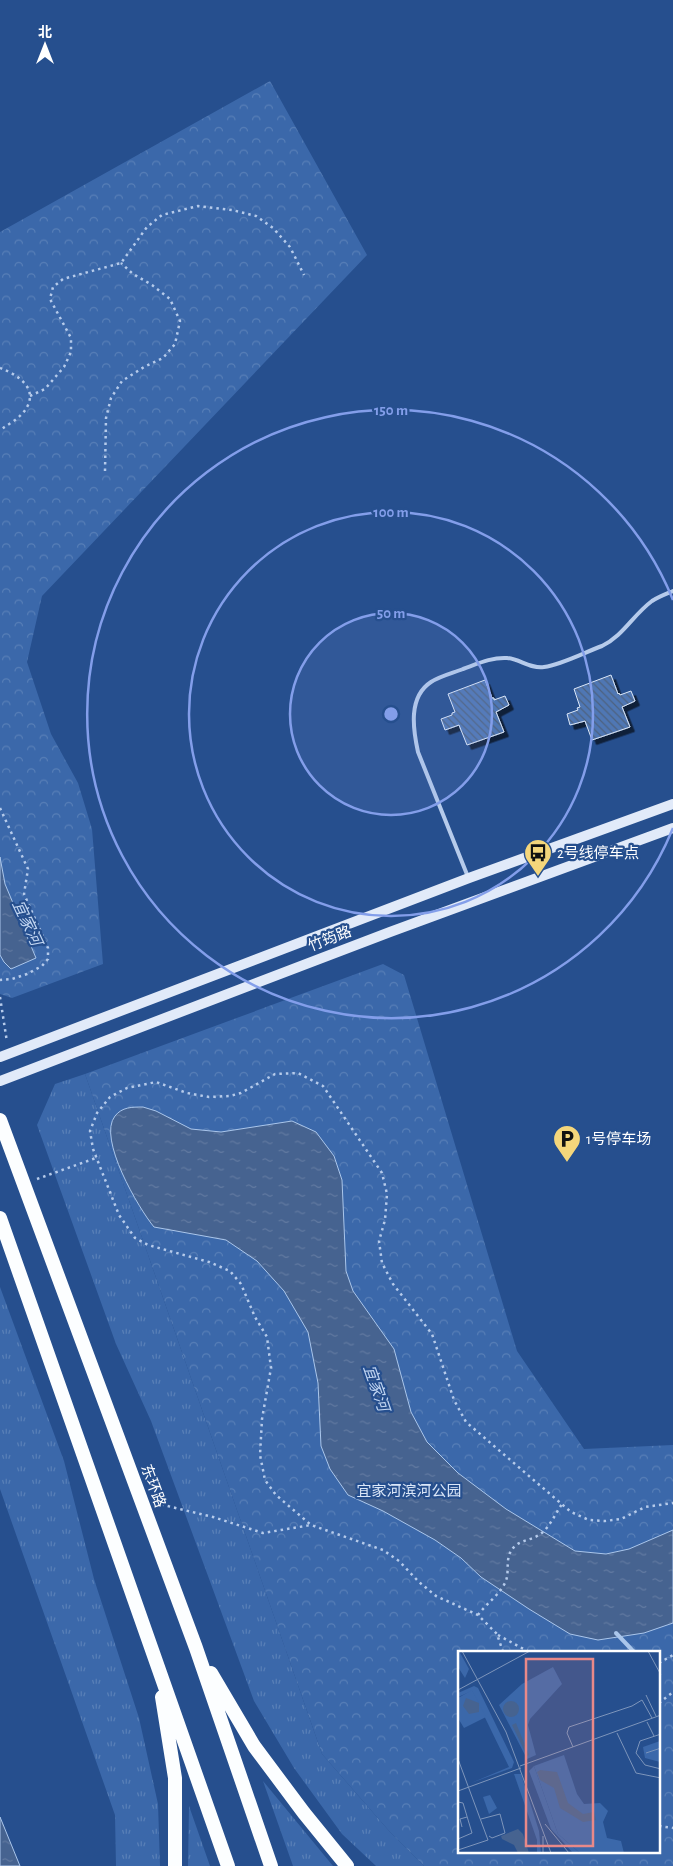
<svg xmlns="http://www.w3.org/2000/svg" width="673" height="1866" font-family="'Alegreya Sans','Noto Sans SC',sans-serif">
	<defs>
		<pattern id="grass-tufts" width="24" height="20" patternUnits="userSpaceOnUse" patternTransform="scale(1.25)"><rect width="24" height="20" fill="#3b68aa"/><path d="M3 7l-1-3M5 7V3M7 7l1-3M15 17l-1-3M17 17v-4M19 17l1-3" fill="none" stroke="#587fb7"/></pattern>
		<pattern id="park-crowns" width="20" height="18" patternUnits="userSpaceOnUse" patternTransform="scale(1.25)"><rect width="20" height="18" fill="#3b68aa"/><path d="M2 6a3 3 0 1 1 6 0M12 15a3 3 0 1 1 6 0" fill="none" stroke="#587fb7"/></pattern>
		<pattern id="water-ripples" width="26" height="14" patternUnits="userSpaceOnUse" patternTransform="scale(1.25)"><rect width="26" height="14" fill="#466390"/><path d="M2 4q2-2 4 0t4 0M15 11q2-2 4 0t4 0" fill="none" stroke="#627aa1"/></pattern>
		<pattern id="building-back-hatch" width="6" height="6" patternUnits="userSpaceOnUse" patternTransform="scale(1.25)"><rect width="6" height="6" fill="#4f77b4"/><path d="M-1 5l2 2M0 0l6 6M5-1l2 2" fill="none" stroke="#4e6280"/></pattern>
		<filter id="shadow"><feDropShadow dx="4.5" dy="4.5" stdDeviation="0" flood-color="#0009"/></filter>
	</defs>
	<rect width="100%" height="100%" fill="#264f8e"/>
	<path fill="url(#grass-tufts)" d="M85,1074L322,1754L390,1832L424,1866H376L342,1834L294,1768L254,1701L151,1421L116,1344L37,1125L55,1084Z
		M0,1287L64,1461L94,1579L139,1718L158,1804L160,1866H116L115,1815L0,1489Z
		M263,1781L333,1866H293Z
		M189,1806L210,1866H188Z"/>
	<path fill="url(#park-crowns)" fill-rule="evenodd" d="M270,81L367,255L42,596L27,662L51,734L78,783L92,829L103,964L12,998L0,994V232Z
		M383,964L404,975L517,1351L584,1449L673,1445V1866H424L390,1832L322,1754L85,1074ZM459,1652H659V1852H459Z"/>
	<path fill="url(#water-ripples)" stroke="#aac6eb" d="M0,857L5,884L36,958L11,969L4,962L0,955Z
		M143,1107L156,1111L191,1129L221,1132L292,1121L316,1132L334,1156L342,1180L346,1271L353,1291L394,1349L411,1412L427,1442L458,1473L506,1509L575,1551L606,1554L629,1549L673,1530V1623L644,1633L598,1640L570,1634L529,1609L481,1577L461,1558L435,1540L383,1511L348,1495L330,1469L321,1446L318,1383L308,1332L284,1291L257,1261L226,1240L154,1227C139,1209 97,1138 115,1116C122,1107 132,1107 143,1107Z
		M0,1817L20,1866H0Z"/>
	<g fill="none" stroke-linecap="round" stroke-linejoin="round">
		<path stroke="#aac6eb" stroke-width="4" d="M616,1633L634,1652"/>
	</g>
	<path fill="url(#building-back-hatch)" stroke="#dbe7f8" filter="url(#shadow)" d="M611,675L618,694L619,693L620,695L631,691L635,701L622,707L630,727L592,740L585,721L570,725L567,714L578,710L577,708L580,707L574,689Z
		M485,680L492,698H494V700L505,696L509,705L496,712L504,732L467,745L459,725L445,730L441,719L452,715V713L455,712L448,694Z"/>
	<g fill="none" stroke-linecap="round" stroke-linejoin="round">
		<path stroke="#b6cbeb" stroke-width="2.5" stroke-dasharray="2.5 4" stroke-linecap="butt" d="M0,368C16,374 38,387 27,407C22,417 9,424 0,430
			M30,396L45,389L64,367L71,352V338L50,299L53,287L63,279L121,263L147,227L162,215L198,206L232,210L256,216L273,228L290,247L304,275
			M105,471L106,418L111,398L122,381L144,367L163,358L175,344L180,321L170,299L152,285L133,274L121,263
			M0,808L28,869L24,894L48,948V959L42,966L27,974L12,979L0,980
			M0,997L7,1042
			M37,1179L96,1158
			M155,1503L213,1517L263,1533L311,1525
			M478,1615C486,1604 499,1595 505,1583C511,1571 503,1557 515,1546C522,1540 531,1540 539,1535C549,1529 555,1514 562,1504
			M498,1635L529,1652
			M503,1652L497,1634L478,1615L436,1596L419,1582L399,1561L383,1550L311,1525L276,1495L265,1480L260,1455L262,1419L271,1368L267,1337L255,1317L241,1284L230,1271L209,1262L148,1245L135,1238L119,1215L93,1149L90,1131L97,1113L110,1097L127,1088L156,1082L187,1093L209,1097L230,1096L241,1093L275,1074L298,1073L323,1086L382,1173L387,1194L385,1220L379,1241L382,1263L393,1284L432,1334L454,1400L466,1422L571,1512L589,1520L605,1521L621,1519L645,1507L673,1503
			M659,1663L673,1655
			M659,1703L673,1692
			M659,1826L673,1828"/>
		<path stroke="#b6cbeb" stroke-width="4" d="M468,877L418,752C413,729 408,697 431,682C440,676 453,673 463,669C477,664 492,657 507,658C520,659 530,669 544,667C563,664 583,653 602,646C623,636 633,615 652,601C658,597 666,594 673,591"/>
		<path stroke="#e1eaf9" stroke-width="10" d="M0,1057L469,878L673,804
			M0,1081L390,932L673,828"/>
		<path stroke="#fcfeff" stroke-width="14" d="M0,1120L196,1648L271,1866
			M0,1218L228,1866
			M211,1673L254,1746L304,1813L347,1866
			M162,1697L175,1778V1866"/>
	</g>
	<circle cx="391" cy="714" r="101" fill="#839eea" fill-opacity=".12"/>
	<g fill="none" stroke="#839eea" stroke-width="2.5">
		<circle cx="391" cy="714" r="101"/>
		<circle cx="391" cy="714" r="202"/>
		<path d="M673 828A304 304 0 1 1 673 600"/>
	</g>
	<defs>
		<symbol id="bus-pin" viewBox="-11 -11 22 30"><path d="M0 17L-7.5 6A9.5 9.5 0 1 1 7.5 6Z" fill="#f4d67b" stroke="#264f8e"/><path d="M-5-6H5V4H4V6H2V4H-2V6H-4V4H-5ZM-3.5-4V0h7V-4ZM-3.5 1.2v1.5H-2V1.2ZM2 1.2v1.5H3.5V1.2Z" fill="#111"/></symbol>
		<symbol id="parking-pin" viewBox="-11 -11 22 30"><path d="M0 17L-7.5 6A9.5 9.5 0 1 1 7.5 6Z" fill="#f4d67b" stroke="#264f8e"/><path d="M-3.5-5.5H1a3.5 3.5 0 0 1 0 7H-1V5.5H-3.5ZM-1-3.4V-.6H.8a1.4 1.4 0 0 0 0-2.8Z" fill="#111"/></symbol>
	</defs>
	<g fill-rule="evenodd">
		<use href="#bus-pin" x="522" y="837" width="32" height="43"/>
		<use href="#parking-pin" x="551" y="1123" width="32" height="43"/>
	</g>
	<g text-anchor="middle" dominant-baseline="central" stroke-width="4.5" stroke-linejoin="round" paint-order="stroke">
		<g font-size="15" fill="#fff" stroke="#264f8e" text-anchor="start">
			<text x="557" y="853">2号线停车点</text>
			<text x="586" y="1139">1号停车场</text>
		</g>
		<g font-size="15" fill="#fff" stroke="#264f8e">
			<text transform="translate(330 939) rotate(-21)">竹筠路</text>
			<text transform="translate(153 1486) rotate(70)">东环路</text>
		</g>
		<g font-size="15" fill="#dbe7f8" stroke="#264f8e">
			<text x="409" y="1491">宜家河滨河公园</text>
		</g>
		<g font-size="16" font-style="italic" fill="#c2d6f2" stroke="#264f8e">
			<text transform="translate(27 923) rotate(65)">宜家河</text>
			<text transform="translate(376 1388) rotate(71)">宜家河</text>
		</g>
	</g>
	<g transform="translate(458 1651)">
		<rect width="202" height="202" fill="#264f8e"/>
		<path d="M1,0L11,18L7,27L0,16ZM16,35L20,37L56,111L54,117L13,132L51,116L14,40L0,46V42ZM202,90V111L187,107L185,96ZM76,115L100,183L122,202L114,201L93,178L71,120ZM56,123H63L81,180L83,202H79V189Z" fill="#3b68aa"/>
		<path d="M95,16L104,33L72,68L70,74L78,104L69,108L41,54L64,33ZM14,39L28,66L6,77L0,67V47ZM106,104L119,143L126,153L142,152L150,160L145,171L149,187L163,190L166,202H122L100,183L76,115Z" fill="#3b68aa"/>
		<path d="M32,144L39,157L31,163L25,146Z" fill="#3b68aa"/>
		<path d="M8,47L21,52V61L11,63L5,55ZM45 58a8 8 0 1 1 16 0a8 8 0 1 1-16 0ZM58,72L71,104L69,105L54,74ZM82,119L99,121L110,152L125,163L136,161L138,169L125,171L102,157L96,137L82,129L79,121ZM60,178L65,183L71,202H60L56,194L44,188L43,185Z" fill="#466390"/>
		<path fill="none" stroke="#7d95bb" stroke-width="1" d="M4,0L48,81L93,202M190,0L203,24M0,39L72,0M188,44L198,65M189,71L196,85M159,82L178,122L203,127M203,83L182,90L178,102L187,114L203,118M115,96L109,82L111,76L174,55L184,49L194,67M188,102L203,97M0,108L30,189L0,199M62,115L203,64M0,140L63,117M0,151L5,152L14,182L0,188M23,168L42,163L47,182L34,187L31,185M87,173L111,202M4,176L2,168L9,166M85,202V185"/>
		<path fill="#e88989" fill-opacity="0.15" stroke="#e88989" stroke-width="2.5" d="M68,8H135V195H68Z"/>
		<rect width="202" height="202" fill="none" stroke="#fff" stroke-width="2.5"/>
	</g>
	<circle cx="391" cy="714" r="8" fill="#839eea" stroke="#264f8e" stroke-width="2.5"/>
	<g font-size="15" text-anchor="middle" font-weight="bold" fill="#839eea" stroke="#264f8e" stroke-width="4.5" stroke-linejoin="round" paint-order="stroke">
		<text x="391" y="415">150 m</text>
		<text x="391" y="517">100 m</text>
		<text x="391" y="618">50 m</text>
	</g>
	<g transform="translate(45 45)" stroke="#264f8e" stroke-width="4" paint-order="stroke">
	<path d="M0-4L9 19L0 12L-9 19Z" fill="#ffffff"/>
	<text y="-8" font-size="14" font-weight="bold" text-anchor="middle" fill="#ffffff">北</text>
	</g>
</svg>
